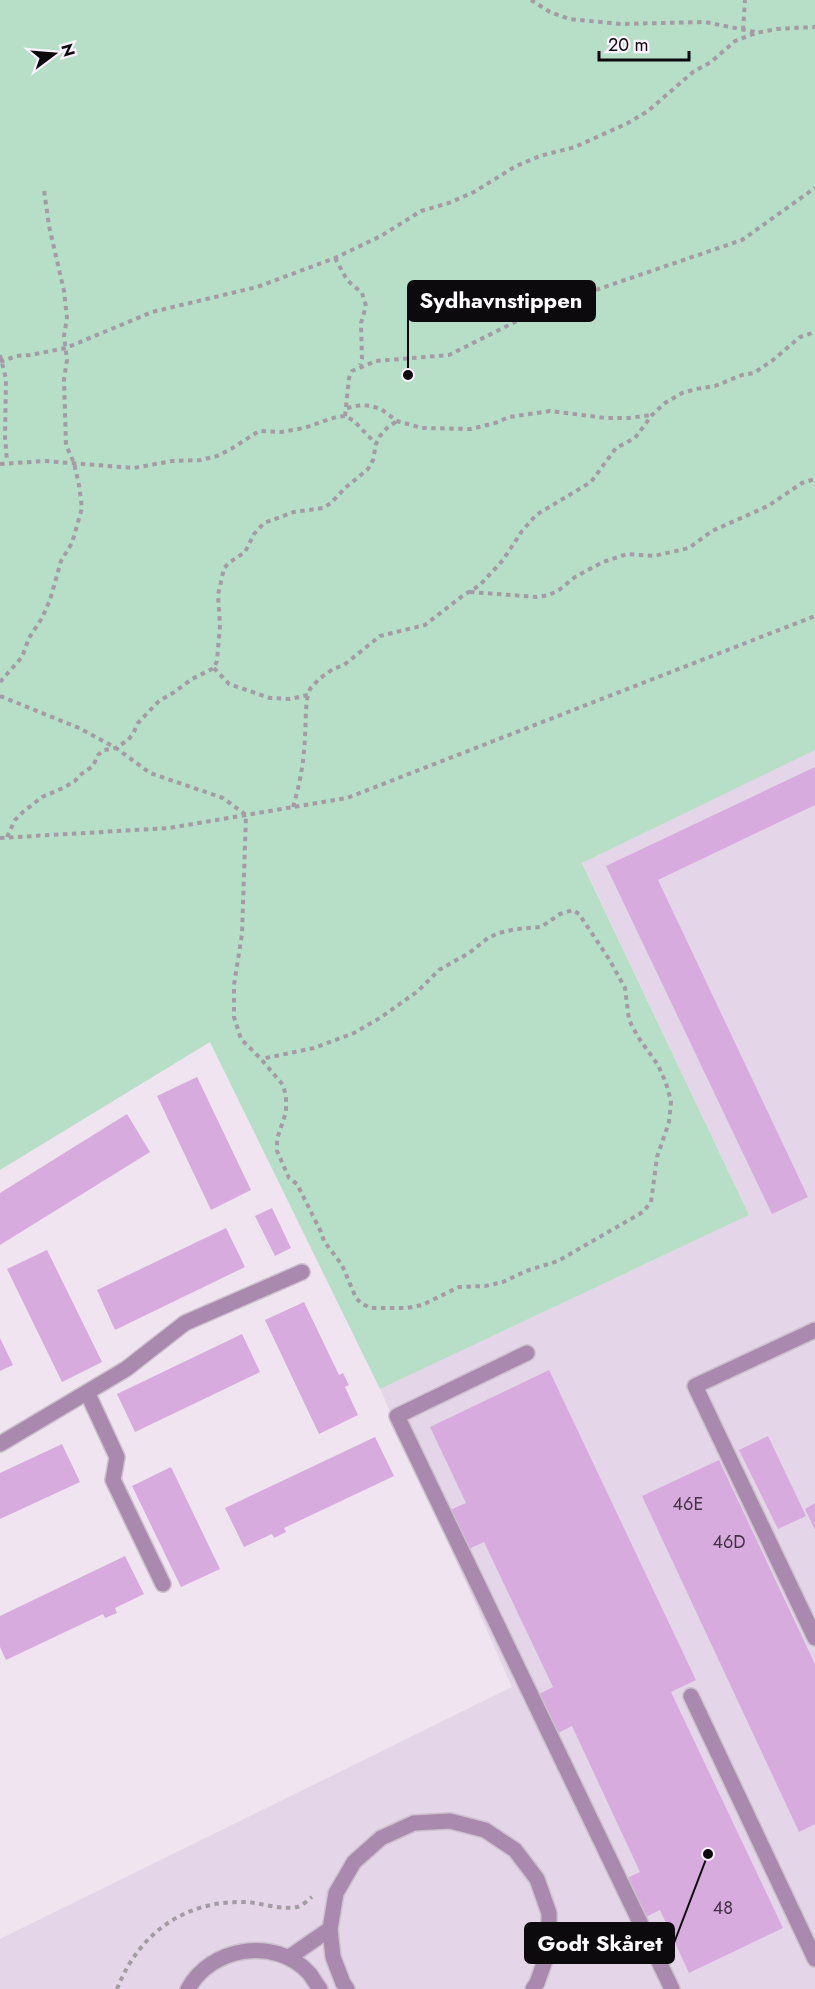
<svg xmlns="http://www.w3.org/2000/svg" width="815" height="1989" font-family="Jost,sans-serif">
	<rect width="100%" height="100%" fill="#efe4f0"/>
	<path fill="#e5d5e8" d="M815,750V1989H0V1939L512,1687L380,1389L749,1215L582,862Z"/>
	<path fill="#b7dec6" d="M0,0H815V750L582,863L749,1215L380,1389L210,1042L0,1170Z"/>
	<path fill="#d8abde" d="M815,767V805L658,880L808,1197L772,1214L606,866Z
		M197,1077L251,1190L211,1210L157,1096Z
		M127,1114L150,1152L0,1245V1193Z
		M272,1208L291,1248L275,1256L255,1216Z
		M226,1228L245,1267L115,1330L97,1290Z
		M47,1250L102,1362L62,1382L7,1269Z
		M304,1302L339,1375L343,1373L349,1385L345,1387L358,1415L319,1434L265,1320Z
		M242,1334L260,1372L135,1432L117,1394Z
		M0,1338L13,1365L0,1371Z
		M549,1370L696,1680L671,1692L783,1928L689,1973L660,1910L644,1918L625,1879L640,1872L572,1726L556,1734L537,1695L553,1687L484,1542L469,1549L450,1510L466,1503L430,1427Z
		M768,1436L806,1516L778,1529L739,1450Z
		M375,1437L394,1476L284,1528L286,1532L274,1538L272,1534L244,1547L225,1508Z
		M62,1444L80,1482L0,1519V1473Z
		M719,1460L815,1664V1824L799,1832L642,1496Z
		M171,1467L220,1569L181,1587L132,1486Z
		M815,1503V1530L805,1509Z
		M125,1556L144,1594L115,1608L117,1613L105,1618L103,1614L6,1660L0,1647V1616Z"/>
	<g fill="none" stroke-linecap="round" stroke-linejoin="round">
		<defs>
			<path id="service" d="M815,1330L695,1386L815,1638
				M527,1353L397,1416L672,1989
				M87,1392L117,1457L113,1480L163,1584
				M0,1444L126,1369L185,1323L302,1272
				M691,1696L815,1959
				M288,1958L330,1929
				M188,1989C211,1947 275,1936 309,1973C313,1978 316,1984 320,1989
				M347,1989L343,1983L333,1957L330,1929L336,1893L354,1862L381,1838L414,1823L450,1821L485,1830L515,1850L537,1879L549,1913V1949L537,1983L533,1989"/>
		</defs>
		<use href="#service" stroke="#cbc1cc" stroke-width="18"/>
		<path stroke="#a49ca5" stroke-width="4" stroke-dasharray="4.5 4.5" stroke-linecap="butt" d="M531,0L550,12L569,19L621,24L705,22L755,32
			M743,30L745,0
			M335,258L347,280L362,293L366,306L361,323L362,359L360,365
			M0,355L6,379L5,437L7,462
			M0,362L16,356L30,355L66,348L152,312L257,287L335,258L381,236L421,211L449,203L474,192L516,166L540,156L575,147L628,123L648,111L693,72L711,62L735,41L756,33L777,29L815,27
			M347,408L361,405L371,406L381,409L397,421L422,428L471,429L495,423L509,417L550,411L606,418H629L651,415
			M345,416L349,378L352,371L376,361L449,355L543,308L742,240L815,188
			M0,464L45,461L134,468L172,461L201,460L217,456L231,449L259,431L281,432L304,428L336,417L345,416L354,421L376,444
			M470,592L537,597L549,595L559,590L575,577L603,562L627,554L654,556L689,548L712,531L768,506L802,483L815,479
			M214,668L229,684L270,698L290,699L308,695L310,689L319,679L333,669L344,665L380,636L425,625L461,597L480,585L503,560L522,531L536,515L591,482L616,448L635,438L652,415L665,403L682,393L696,389L715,386L742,375L754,373L773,360L800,337L815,332
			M0,682L22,657L29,638L42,618L50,600L61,561L72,543L82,508L79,485L74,463L66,445L64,379L67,360L64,336L67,318L64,291L49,226L44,190
			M0,696L79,728L116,748L150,773L223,798L246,815L242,934L234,985V1017L241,1039L261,1059L283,1085L286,1096V1112L277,1139V1151L289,1178L297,1184L321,1232L324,1241L342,1265L356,1298L362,1304L371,1308H407L422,1305L459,1287L485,1286L503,1282L526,1271L558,1261L643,1212L651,1202L657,1157L669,1122L671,1101L666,1083L658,1065L638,1037L629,1020L625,988L609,959L579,914L573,910L560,914L541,927L516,929L499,933L488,938L469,953L439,970L418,991L380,1018L354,1033L314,1048L261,1059
			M293,807C300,784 304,761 305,737C306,723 305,709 308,695
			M7,837L15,820L23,812L42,797L63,788L75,781L80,775L93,766L98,755L104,750L116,748L128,740L133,734L138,723L159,701L173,693L192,679L214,668L217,661L220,625L218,595L224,568L230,562L245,552L254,534L264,523L294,512L323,508L331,503L345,488L368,469L373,460L376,444L380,436L387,428L397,421
			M0,838L169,828L347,798L815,616
			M117,1989C139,1933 185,1900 246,1902C262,1903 280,1910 297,1907C302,1906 308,1900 312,1897"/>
		<use href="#service" stroke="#aa89ae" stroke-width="15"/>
	</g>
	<g text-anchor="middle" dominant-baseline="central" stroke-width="4.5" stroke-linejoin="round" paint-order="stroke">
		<g font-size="18" fill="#403242">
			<text x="688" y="1504">46E</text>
			<text x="729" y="1542">46D</text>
			<text x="723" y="1908">48</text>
		</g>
	</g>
	<path fill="none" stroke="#0d0a0e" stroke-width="2" d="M408 375L408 301M708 1854L674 1943"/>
	<g fill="#0d0a0e" stroke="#fcf1fe" stroke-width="2">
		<circle cx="408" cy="375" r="6"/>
		<circle cx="708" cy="1854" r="6"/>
	</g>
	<g fill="#0d0a0e" stroke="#0d0a0e" stroke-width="2">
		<rect x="408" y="281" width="187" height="40" rx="6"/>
		<rect x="525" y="1923" width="149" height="40" rx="6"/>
	</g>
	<g font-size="22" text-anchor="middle" font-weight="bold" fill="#fff">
		<text x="501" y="308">Sydhavnstippen</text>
		<text x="600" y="1951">Godt Skåret</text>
	</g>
	<g transform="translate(54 54) rotate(74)" stroke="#fcf1fe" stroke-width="4.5" paint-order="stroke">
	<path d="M0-4.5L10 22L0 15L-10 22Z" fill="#0d0a0e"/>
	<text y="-9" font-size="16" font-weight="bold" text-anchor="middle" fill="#0d0a0e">N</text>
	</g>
	<path d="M599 51v9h90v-9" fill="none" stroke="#0d0a0e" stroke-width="3"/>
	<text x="608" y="51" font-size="18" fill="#0d0a0e" stroke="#fcf1fe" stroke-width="4.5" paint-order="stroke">20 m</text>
</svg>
